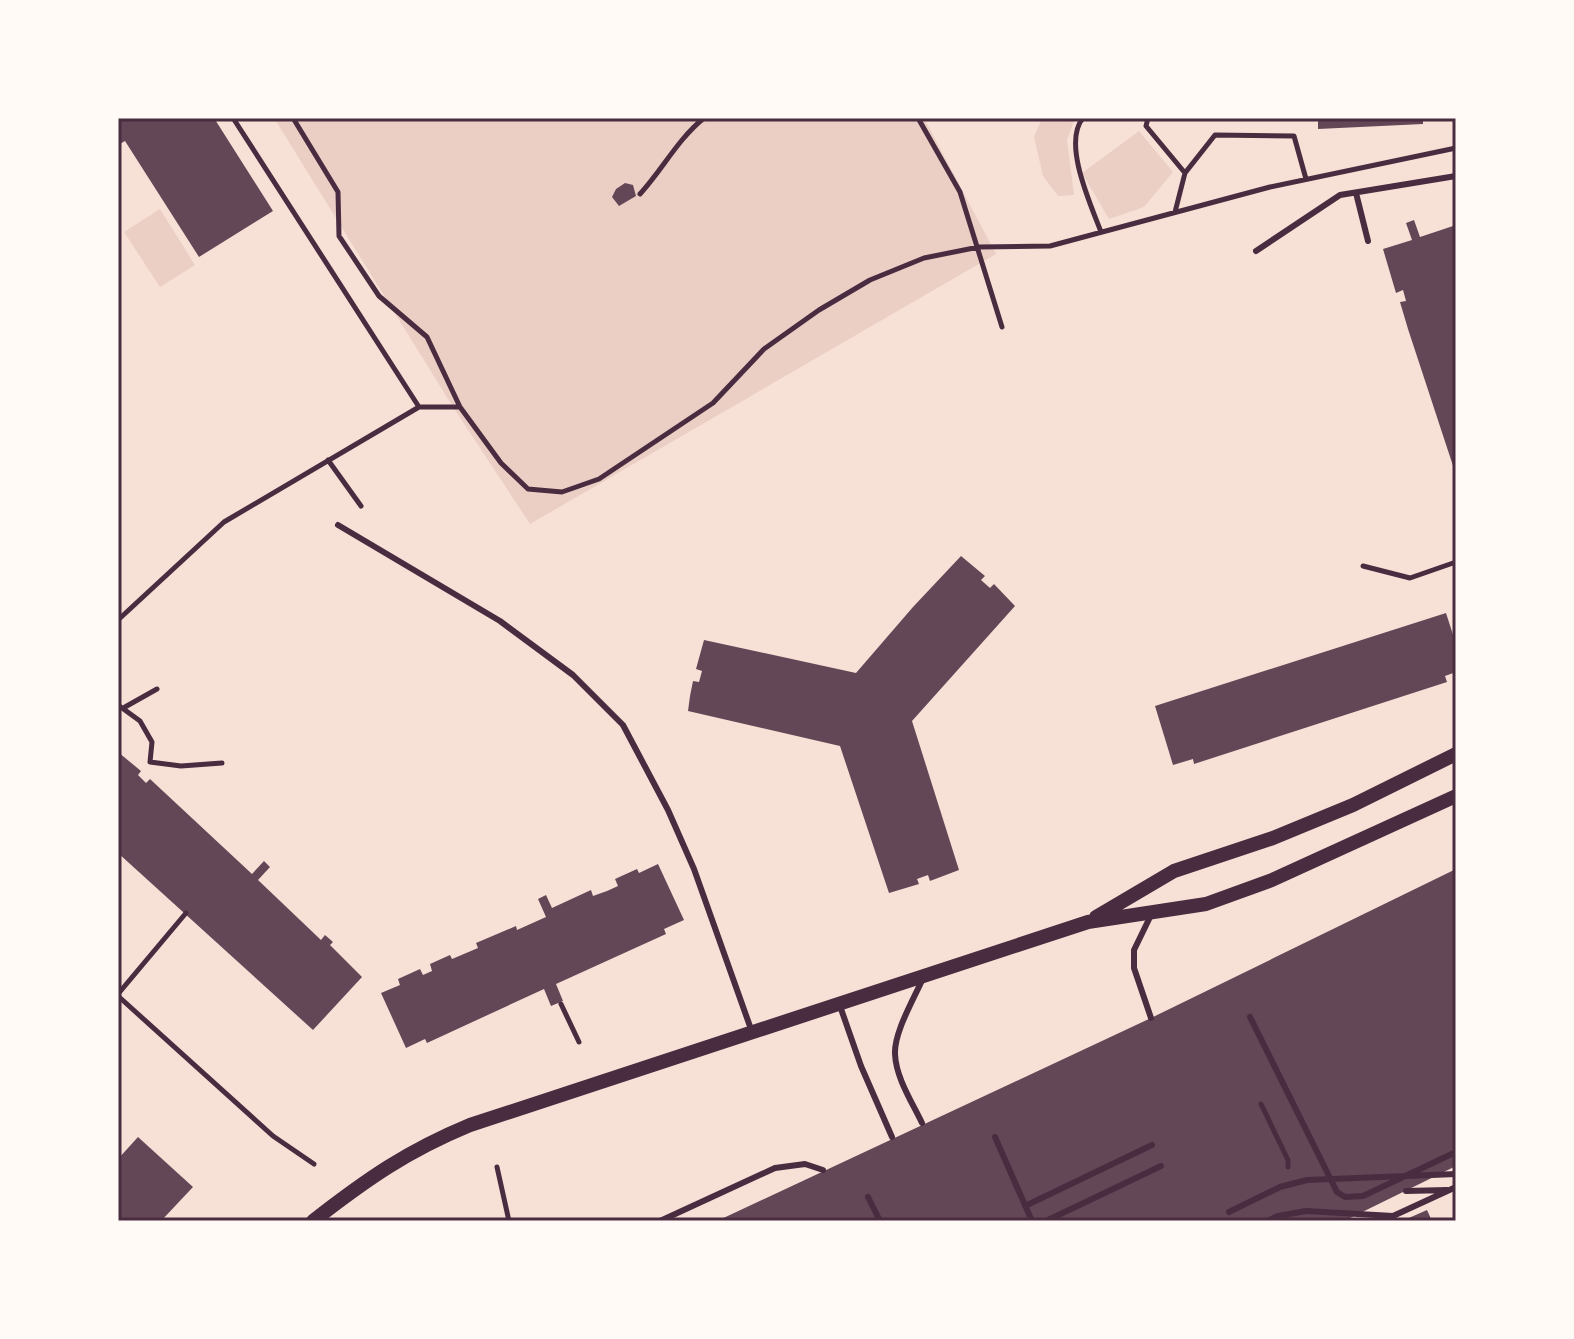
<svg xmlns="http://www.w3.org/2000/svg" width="1574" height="1339" font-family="'Varela Round',sans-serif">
	<rect width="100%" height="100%" fill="#f7e1d7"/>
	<path fill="#ebcfc5" d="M274,118H924L996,254L530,524L453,407Z
		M1042,118H1075L1067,140L1074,195L1058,196L1043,176L1034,137Z
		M1139,131L1173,172L1144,207L1109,219L1082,173Z
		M160,209L195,265L160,287L124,232Z"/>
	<path fill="#644757" d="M118,118H214L273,211L199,257L125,141L118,145Z
		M1318,118H1423V124L1318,129Z
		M625,183L633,185L636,196L619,206L612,197L616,189Z
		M1414,220L1420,237L1453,226L1456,236V475L1408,329L1400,302L1406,301L1403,290L1396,293L1383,249L1412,240L1406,223Z
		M961,556L985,576L981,580L990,588L994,584L1015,606L912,721L959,870L930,881L928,875L917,879L919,884L889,893L840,746L688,711L690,696L693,681L699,682L702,671L696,669L704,640L856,673L913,607Z
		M1446,613L1456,644V672L1445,676L1447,682L1194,764L1193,759L1173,765L1155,706Z
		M118,752L141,771L138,775L146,783L150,779L252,874L264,861L270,867L258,880L321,940L325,935L333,942L330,945L362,977L313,1030L118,853Z
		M658,864L684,920L664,929L666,934L556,984L563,1001L551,1006L544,989L427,1043L425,1039L406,1048L381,993L400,985L398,979L420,969L423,975L432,971L430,964L450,955L452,959L478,948L476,943L516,926L517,930L546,917L538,899L546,895L552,908L591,890L593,896L607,891L618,886L615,879L637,869L639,873Z
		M1456,869V1166L1344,1221H717L1151,1018Z
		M138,1137L193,1187L161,1221H118V1159Z
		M1427,1210L1432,1221H1402Z"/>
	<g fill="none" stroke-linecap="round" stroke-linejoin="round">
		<path stroke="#4a2c40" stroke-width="5" d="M233,118L419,407
			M293,118L338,192L339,236L379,296L427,337L460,407
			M918,118L960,192L1002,327
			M1083,118C1062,143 1091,205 1101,232
			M1148,118L1146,126L1185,173
			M640,194C663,169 677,140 704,118
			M1175,212L1185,173L1215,135L1294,136L1306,179
			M328,460L361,506
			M1363,566L1410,578L1456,562
			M118,620L224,522L419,407H460L501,463L528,489L562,492L599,479L713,403L764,349L819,310L870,280L924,258L979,247L1050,246L1270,187L1456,148
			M118,705L140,721L152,742L150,762L181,766L222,763
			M125,707L157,689
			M118,994L186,913
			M118,996L273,1136L314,1164
			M561,1004L579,1042
			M1261,1104L1288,1160V1167
			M497,1167L509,1221"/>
		<path stroke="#4a2c40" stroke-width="6" d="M1356,193L1368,241
			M1256,251L1340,195L1456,176
			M338,525L500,621L573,675L623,725L668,810L694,869L752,1032
			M840,1006L861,1066L892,1137
			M1250,1017L1337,1192L1345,1197L1363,1196L1456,1152
			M1151,1018L1134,968V950L1152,913
			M922,1123C912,1102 896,1078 895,1054C894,1032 914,999 923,978
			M995,1137L1032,1221
			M1406,1191L1447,1190
			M868,1197L880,1221
			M1025,1206L1152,1145
			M1229,1212L1280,1187L1307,1180L1456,1174
			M660,1221L775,1168L805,1164L823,1170
			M1046,1221L1161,1166
			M1267,1221L1278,1216L1306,1211L1393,1216L1456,1187"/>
		<path stroke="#4a2c40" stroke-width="14" d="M1096,917L1174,871L1273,838L1353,805L1456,754
			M313,1221C367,1179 407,1151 470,1125L1088,922L1206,904L1272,880L1456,796"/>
	</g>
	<rect width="1574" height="1339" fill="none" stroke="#fffaf5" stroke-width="240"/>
	<rect x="120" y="120" width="1334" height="1099" fill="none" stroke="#4a2c40" stroke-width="3"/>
</svg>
